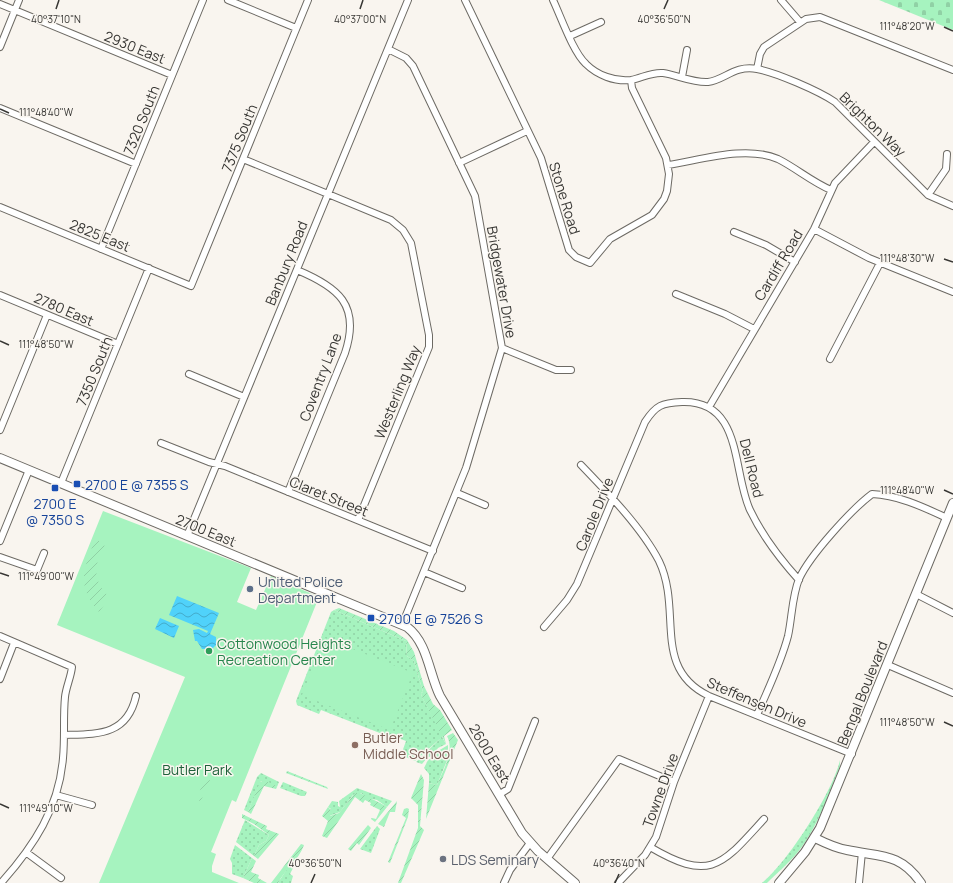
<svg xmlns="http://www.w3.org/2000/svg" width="953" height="883" font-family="Manrope,sans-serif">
	<defs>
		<pattern id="grass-dots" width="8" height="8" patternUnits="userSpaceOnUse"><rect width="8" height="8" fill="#a6f3bf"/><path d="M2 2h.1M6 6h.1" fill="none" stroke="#90d1a5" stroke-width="1.8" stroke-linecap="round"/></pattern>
		<pattern id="cemetery-stones" width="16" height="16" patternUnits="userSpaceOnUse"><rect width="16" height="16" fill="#a6f3bf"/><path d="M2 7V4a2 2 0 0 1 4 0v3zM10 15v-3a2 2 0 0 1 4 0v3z" fill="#90d1a5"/></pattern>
		<pattern id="garden-furrows" width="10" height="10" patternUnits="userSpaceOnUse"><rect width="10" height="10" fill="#a6f3bf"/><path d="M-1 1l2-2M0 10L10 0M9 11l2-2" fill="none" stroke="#90d1a5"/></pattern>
		<pattern id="water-waves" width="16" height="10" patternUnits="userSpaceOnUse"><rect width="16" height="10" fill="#50d2fa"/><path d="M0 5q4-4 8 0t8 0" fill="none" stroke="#43abcb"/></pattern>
	</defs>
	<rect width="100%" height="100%" fill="#f9f5ef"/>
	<path fill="url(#grass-dots)" d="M334,610L406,641L407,656L414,661L423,692L421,693L422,697L442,734V737L415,761L401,755L406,741L398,738L395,739L321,710L319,714L297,705L296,701L331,612Z
		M442,737L446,744L438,748L433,755L427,758L422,764L416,762Z
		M448,745V758L437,785L429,783V774L424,768L428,760L433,757L438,751Z
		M840,760V766C828,795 818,827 798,852C789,863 777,873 767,883H762C787,863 833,792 840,760Z
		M261,773L279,782L277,787L261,781L248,812L244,810L257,777Z
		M283,782L307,792L305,796H301L280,788Z
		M357,788L392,801L387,807L377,800L367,798L361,793L353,795L340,812L329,816L331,809L328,807L332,801L338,802V806L340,807L339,801Z
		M245,820L269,835L266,841L259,845L254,856L236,842Z
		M377,826L380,829L371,853L360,849Z
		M235,845L252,858L243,878L232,874V863L230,859Z
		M293,863L295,864L290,874L293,876L291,883H278L290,864Z"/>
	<path fill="url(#cemetery-stones)" d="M879,0H953V30L943,26Z"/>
	<path fill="#a6f3bf" d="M103,511L251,568L237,602L256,610L271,576L319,597L236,802L232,800L211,852L216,854L212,866V872L239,883H99L185,677L57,625Z
		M325,638L413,673L390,730L302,695Z"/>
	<path fill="url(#garden-furrows)" d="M96,538L106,547C92,563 93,583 110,597L99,612C75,585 84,567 96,538Z
		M339,608L394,631L407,640L414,652L424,686L433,704L440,710L452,730L444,736L446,744L422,697L421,693L423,692L414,661L407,656L406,641L334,610Z
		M453,733L458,740L426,819L429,783L437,785C443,770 455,752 447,736Z
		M287,771L327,787L328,789L286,773Z
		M421,774L424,780L420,826L424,830L401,883H398L418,828V805L411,798Z
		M206,780H210L199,805L200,790Z
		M265,780L277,787L276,789L264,786L251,814L248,812L260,782Z
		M355,793H360C369,798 378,801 387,807L375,822L371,819L372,818L376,819L380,810L370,805L371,803L365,800L363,803L355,797L327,838L322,836L328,821L322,816L328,807L332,811L330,816L339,813Z
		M397,801L395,812H390L384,827L378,824Z
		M407,808L409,809L408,817L390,863L388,862L406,818L402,815L404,809Z
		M242,814L267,826L266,829L279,834L258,859L254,856L259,845L266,841L269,835L254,824L242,818Z
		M368,825L371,828L359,845L357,843L351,851L348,849Z
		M301,844L304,845C299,860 285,869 278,883H271Z
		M252,858L256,861L251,872L259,875L258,878L267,883H254L243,878Z"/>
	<path fill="url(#water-waves)" d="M177,596L219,613L210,634L216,637V645L212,649H202L197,641H195L193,630L199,629L207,633L208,631L169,615Z
		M160,618L179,626L174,638L155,629Z"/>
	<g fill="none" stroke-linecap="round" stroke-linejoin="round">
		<defs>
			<path id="street" d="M228,0L296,28
				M465,0L541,158L569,250L576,257L590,263L610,239L652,215L664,199L667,191L669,174L666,158L632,88L631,80
				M553,0C561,17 573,52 586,64C597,75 615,82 631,80C642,78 651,72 663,73C677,75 693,83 708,82C725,80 734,65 757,69C775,72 819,91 835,102L928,195L953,206
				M781,0L800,22
				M0,4L172,75
				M570,36L601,22
				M0,47L19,0
				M388,49L406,58L413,66L475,196L502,348L466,468L402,625
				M757,69L760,54L764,47L806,19L820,17L953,70
				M682,77L687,50
				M0,108L136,164
				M243,159L391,220L403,230L411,243L429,335V347L358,520
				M459,163L527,131
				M668,165C701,160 746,145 778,159C796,168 812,182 831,190
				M928,195L946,169L947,154
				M0,207L191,286L308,0
				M814,229L869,258L953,292
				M734,232L766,245L795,262
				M101,249L203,0
				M676,294L725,314L754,329
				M0,295L118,344
				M502,348L556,370H571
				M830,359L880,263
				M189,374L244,397
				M709,407L814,229L835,183L874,142
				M0,430L47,315
				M161,443L209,462L225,466L433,551
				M581,465C607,492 642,528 659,561C683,611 651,668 709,696L852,754
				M61,483L149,268
				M288,492L345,353C361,305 338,287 297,270
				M457,493L485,505
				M187,536L408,0
				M0,541L29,470
				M0,557L37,570L44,553
				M424,572L462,588
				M916,594L953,613
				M544,627L567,600L577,584L645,422C656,405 662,403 682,402C743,400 732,471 750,510C762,535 780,559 799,580
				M0,636L72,667C71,677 66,687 65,697C63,717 65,737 63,758C59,808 34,846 1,883
				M888,665L953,693
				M0,679L14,643
				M757,715C768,689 781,663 788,636C792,618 792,596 799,579C810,555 851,510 872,494C898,495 923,507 947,518
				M64,735C97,734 127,736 136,696
				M500,794L508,789L535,721
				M56,795L92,805
				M650,847C711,883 722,865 764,819
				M27,853L61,878
				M547,859L619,759L674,782
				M504,883L510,870L530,843
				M618,883L645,855L656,837L674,782L709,696
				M859,883L862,852"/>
			<path id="secondary" d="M0,458L407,627C428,643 429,674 440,696L522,833L538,851L575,883
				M815,838C825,843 835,848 847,850C879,857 900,852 921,883
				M779,883L805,852L820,828L953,503"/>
		</defs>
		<use href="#street" stroke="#6d6a64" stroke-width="8"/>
		<use href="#secondary" stroke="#6d6a64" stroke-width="10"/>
		<use href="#street" stroke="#fff" stroke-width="6"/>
		<use href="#secondary" stroke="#fff" stroke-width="8"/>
	</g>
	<path fill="none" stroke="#373633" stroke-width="1.5" d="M56,9L59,0M360,9L363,0M664,9L668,0M944,27L953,31M0,109L9,113M944,259L953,262M0,341L9,345M944,490L953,494M0,573L9,576M944,722L953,726M0,804L9,808M311,883L315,874M615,883L619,874"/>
	<g fill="#1a4fb4" stroke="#f9f5ef" stroke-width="1.5">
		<rect x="73" y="480" width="8" height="8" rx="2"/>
		<rect x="51" y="484" width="8" height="8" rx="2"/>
		<rect x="367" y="614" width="8" height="8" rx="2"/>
	</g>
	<circle fill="#5c6f8a" stroke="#f9f5ef" stroke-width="1.5" cx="250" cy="589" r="4"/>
	<circle fill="#2e9e5b" stroke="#f9f5ef" stroke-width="1.5" cx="209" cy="651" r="4"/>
	<circle fill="#8d6e63" stroke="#f9f5ef" stroke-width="1.5" cx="355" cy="745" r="4"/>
	<circle fill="#6b7280" stroke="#f9f5ef" stroke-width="1.5" cx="443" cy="859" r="4"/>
	<g text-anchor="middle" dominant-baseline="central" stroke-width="3" stroke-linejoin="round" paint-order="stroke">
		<g font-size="14" fill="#373633" stroke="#f9f5ef">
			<text transform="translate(135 47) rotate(22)">2930 East</text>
			<text transform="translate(141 120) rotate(-68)">7320 South</text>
			<text transform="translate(873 124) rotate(44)">Brighton Way</text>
			<text transform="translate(239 138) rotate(-68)">7375 South</text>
			<text transform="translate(565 198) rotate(73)">Stone Road</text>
			<text transform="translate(100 235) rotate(22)">2825 East</text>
			<text transform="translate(286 263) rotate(-68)">Banbury Road</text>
			<text transform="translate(778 265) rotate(-59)">Cardiff Road</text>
			<text transform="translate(502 282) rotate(80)">Bridgewater Drive</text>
			<text transform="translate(64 309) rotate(23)">2780 East</text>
			<text transform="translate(94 371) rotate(-68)">7350 South</text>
			<text transform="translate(320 377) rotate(-69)">Coventry Lane</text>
			<text transform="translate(397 392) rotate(-68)">Westerling Way</text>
			<text transform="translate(752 468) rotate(76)">Dell Road</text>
			<text transform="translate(329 496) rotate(22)">Claret Street</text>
			<text transform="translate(594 514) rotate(-68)">Carole Drive</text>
			<text transform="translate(206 530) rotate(22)">2700 East</text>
			<text transform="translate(862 693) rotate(-68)">Bengal Boulevard</text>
			<text transform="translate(757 702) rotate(23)">Steffensen Drive</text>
			<text transform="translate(490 753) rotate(59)">2600 East</text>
			<text transform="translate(660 790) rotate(-70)">Towne Drive</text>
		</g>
		<g font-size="14" fill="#164399" stroke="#f9f5ef" text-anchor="start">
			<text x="85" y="484">2700 E @ 7355 S</text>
			<text x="55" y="503" text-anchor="middle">2700 E<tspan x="55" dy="16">@ 7350 S</tspan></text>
			<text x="379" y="618">2700 E @ 7526 S</text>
		</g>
		<g font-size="14" fill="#4e5e75" stroke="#f9f5ef" text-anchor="start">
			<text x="258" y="581">United Police<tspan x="258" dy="16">Department</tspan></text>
		</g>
		<g font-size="14" fill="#27864d" stroke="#f9f5ef" text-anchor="start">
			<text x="217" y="643">Cottonwood Heights<tspan x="217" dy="16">Recreation Center</tspan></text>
		</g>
		<g font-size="14" fill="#785e54" stroke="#f9f5ef" text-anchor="start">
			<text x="363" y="737">Butler<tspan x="363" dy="16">Middle School</tspan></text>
		</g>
		<g font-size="14" fill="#1f623b" stroke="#f9f5ef">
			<text x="197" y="769">Butler Park</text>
		</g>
		<g font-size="14" fill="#5b616d" stroke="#f9f5ef" text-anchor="start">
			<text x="451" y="859">LDS Seminary</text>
		</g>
	</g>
	<g font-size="10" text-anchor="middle" fill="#373633" stroke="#f9f5ef" stroke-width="3" stroke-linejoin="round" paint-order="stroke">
		<text x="56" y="23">40°37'10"N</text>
		<text x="360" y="23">40°37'00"N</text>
		<text x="664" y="23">40°36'50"N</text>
		<text x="907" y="30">111°48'20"W</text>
		<text x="46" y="116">111°48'40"W</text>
		<text x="907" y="262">111°48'30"W</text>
		<text x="46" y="348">111°48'50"W</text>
		<text x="907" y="494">111°48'40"W</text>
		<text x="46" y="580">111°49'00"W</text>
		<text x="907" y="726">111°48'50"W</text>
		<text x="46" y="812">111°49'10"W</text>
		<text x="315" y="867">40°36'50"N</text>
		<text x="619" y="867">40°36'40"N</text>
	</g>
</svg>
